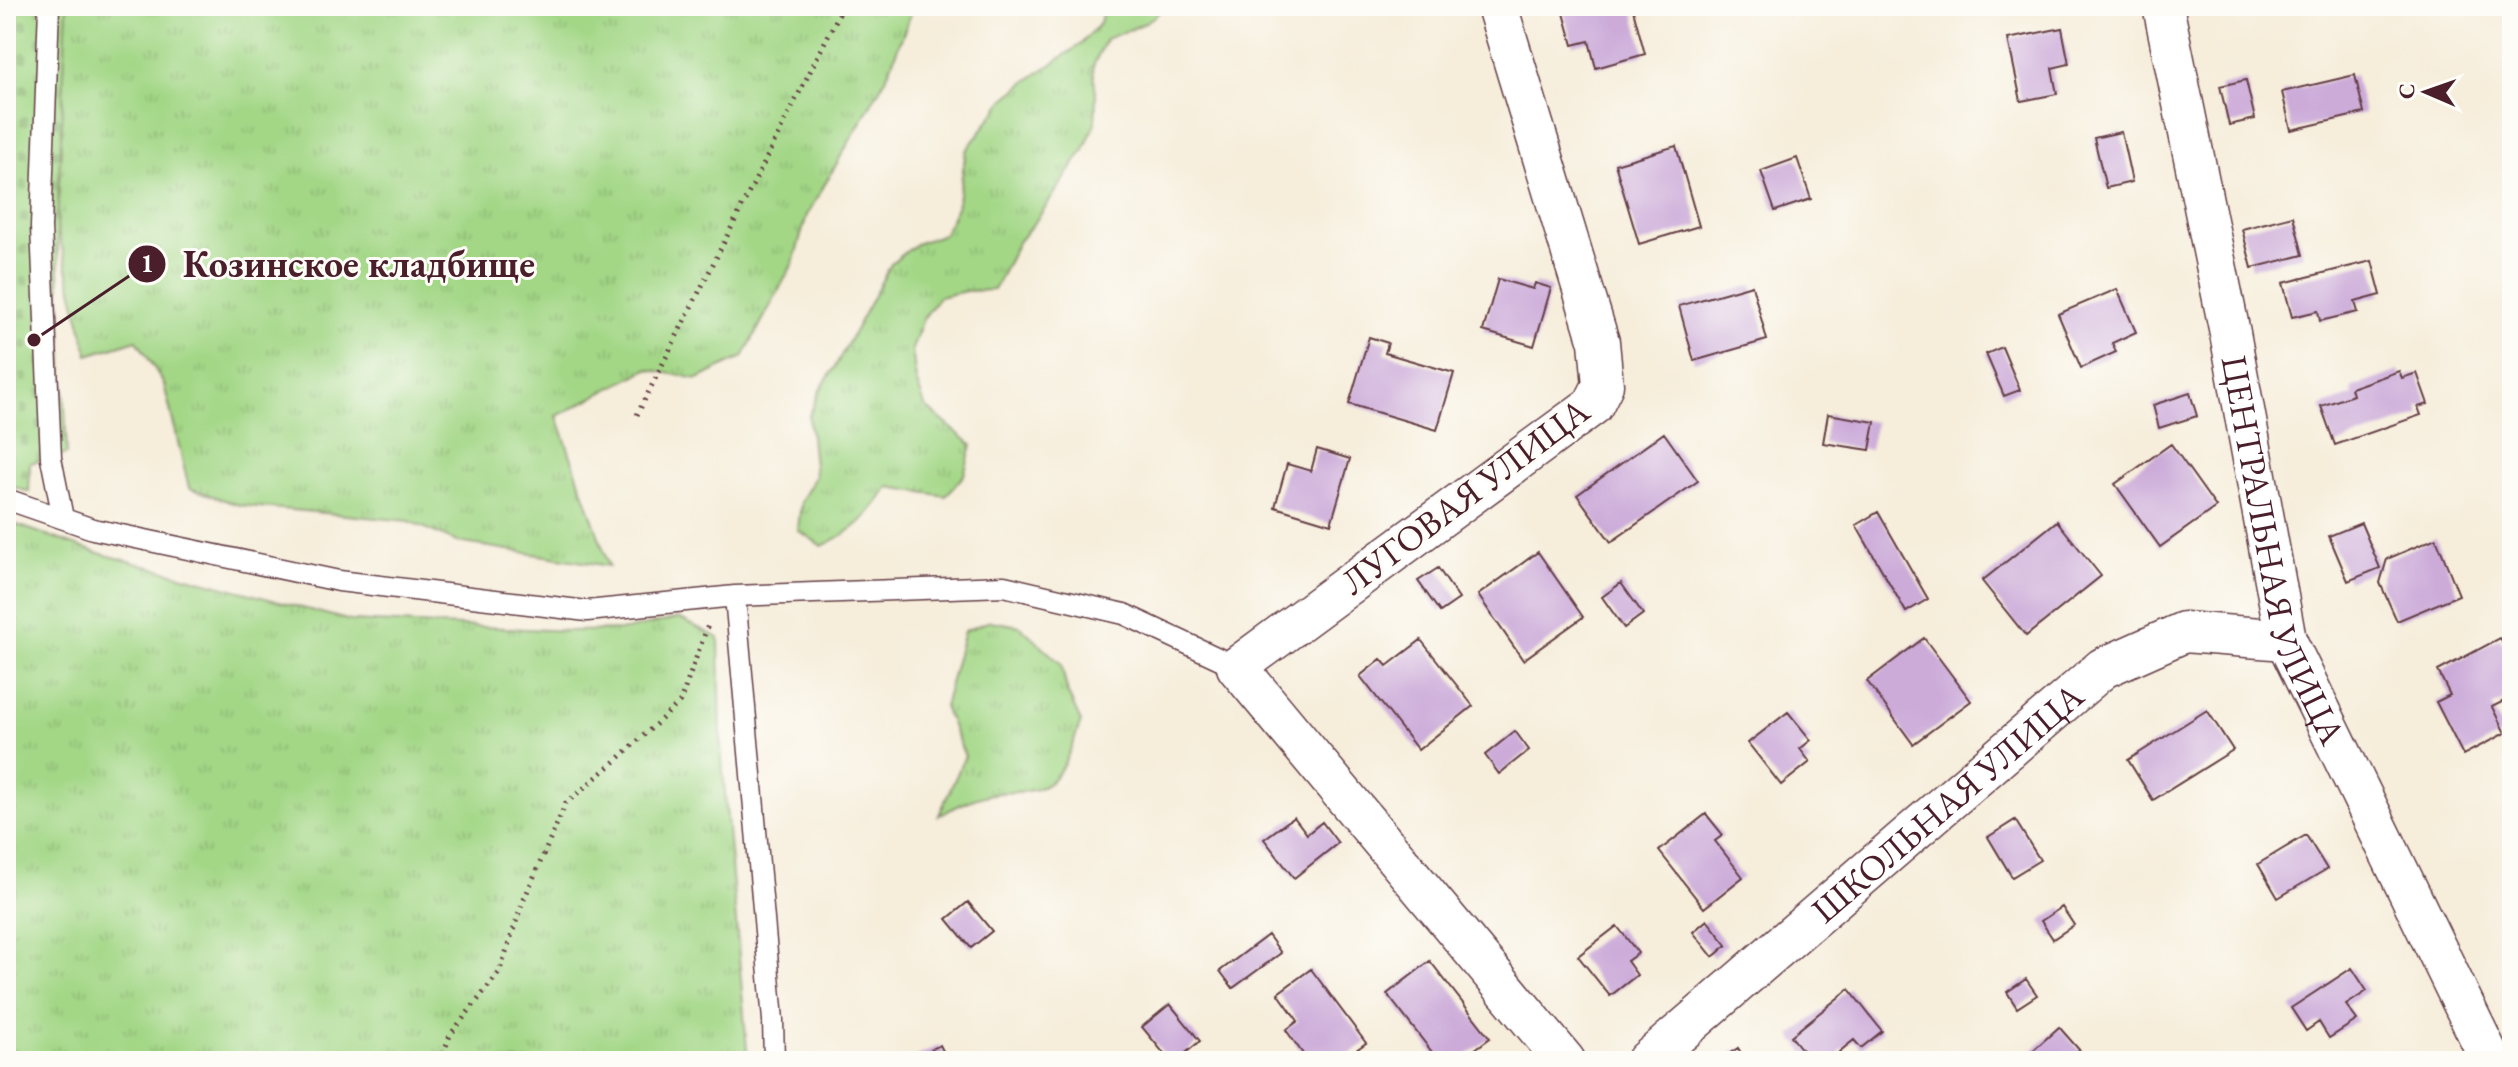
<svg xmlns="http://www.w3.org/2000/svg" width="2518" height="1067" font-family="'EB Garamond',serif">
	<defs>
		<pattern id="grass-tufts" width="24" height="20" patternUnits="userSpaceOnUse" patternTransform="scale(2)"><rect width="24" height="20" fill="#a3d786"/><path d="M3 7l-1-3M5 7V3M7 7l1-3M15 17l-1-3M17 17v-4M19 17l1-3" fill="none" stroke="#8eb874"/></pattern>
		<pattern id="cemetery-stones" width="16" height="16" patternUnits="userSpaceOnUse" patternTransform="scale(2)"><rect width="16" height="16" fill="#a3d786"/><path d="M2 7V4a2 2 0 0 1 4 0v3zM10 15v-3a2 2 0 0 1 4 0v3z" fill="#8eb874"/></pattern>
	</defs>
	<rect width="100%" height="100%" fill="#fdfcf7"/>
	<filter id="ink" filterUnits="userSpaceOnUse"><feTurbulence type="fractalNoise" baseFrequency=".0125" numOctaves="2"/><feDisplacementMap in="SourceGraphic" scale="16" xChannelSelector="R" yChannelSelector="G"/><feConvolveMatrix kernelMatrix="1 2 1 2 8 2 1 2 1" color-interpolation-filters="sRGB"/></filter>
	<filter id="wash" filterUnits="userSpaceOnUse"><feTurbulence type="fractalNoise" baseFrequency=".006" numOctaves="4" result="noise"/><feDisplacementMap in="SourceGraphic" scale="32" xChannelSelector="R" yChannelSelector="G"/><feGaussianBlur stdDeviation="1.8" result="paint"/><feColorMatrix in="noise" values="0 0 0 0 0 0 0 0 0 0 0 0 0 0 0 0 0 1.4 0 .05"/><feComposite in="paint" operator="in"/></filter>
	<g filter="url(#wash)">
		<rect width="100%" height="100%" fill="#f6edda"/>
		<path fill="url(#grass-tufts)" stroke="#767b58" stroke-width="2" d="M67,6H914L886,78L807,215L793,263L743,357L698,379L647,369L557,416L609,566L457,542L409,521L239,505L189,488L164,384L137,340L88,355L57,227Z
			M1104,6H1165C1151,24 1126,31 1106,39L1093,66L1096,95L1095,124L1084,150L1038,218L1018,242L994,290L966,291L939,297L923,319L912,349L916,380L925,406L972,445L964,475L946,496L889,487C867,518 857,530 822,546L798,530L801,502L815,476L809,416L820,390L835,367L891,264L916,244L944,234L957,207L966,151L1004,100L1028,80L1081,44L1100,23Z
			M6,521L95,552L351,621L570,631L626,630L679,618L719,638L721,748L748,1061H6Z
			M990,621L1020,626L1061,664L1068,694L1081,722C1074,740 1067,764 1053,779C1037,796 1012,790 993,794C974,797 956,807 939,815L965,756L944,707L964,631Z"/>
		<path fill="url(#cemetery-stones)" stroke="#767b58" stroke-width="2" d="M6,6H67L57,227L67,454L30,463L29,492L6,484Z"/>
		<g id="blocks">
			<path fill="#ccabd9" d="M1562,6H1632L1645,54L1596,68L1589,41L1573,45Z
				M2062,28L2069,64L2052,68L2057,94L2021,101L2008,39Z
				M2355,75L2364,113L2291,130L2282,92Z
				M2246,80L2255,119L2229,125L2220,86Z
				M2121,132L2132,182L2106,188L2094,138Z
				M1676,146L1699,226L1639,244L1615,164Z
				M1797,158L1811,199L1775,211L1761,171Z
				M2293,216L2303,255L2252,268L2242,229Z
				M2372,261L2381,295L2355,302L2358,312L2320,321L2318,311L2292,317L2283,283Z
				M1498,279L1533,289L1535,283L1551,288L1534,346L1483,331Z
				M1752,285L1767,340L1694,361L1679,306Z
				M2117,289L2136,332L2112,343L2116,352L2081,368L2058,314Z
				M1369,337L1388,343L1385,353L1454,373L1437,430L1349,404Z
				M2002,347L2020,390L2004,396L1986,354Z
				M2399,371L2402,378L2417,373L2428,404L2418,407L2421,415L2335,445L2321,406L2353,395L2351,388Z
				M2190,393L2197,416L2159,428L2153,405Z
				M1828,414L1875,422L1870,450L1823,443Z
				M1664,433L1698,481L1611,542L1577,495Z
				M2171,444L2216,507L2160,547L2115,484Z
				M1317,449L1350,459L1331,524L1275,507L1287,464L1311,471Z
				M1878,512L1928,599L1906,612L1856,525Z
				M2057,521L2101,576L2026,636L1982,581Z
				M2361,523L2380,568L2348,581L2329,536Z
				M2436,538L2459,595L2397,621L2380,583L2387,559Z
				M1538,552L1583,617L1523,660L1478,595Z
				M1438,568L1459,599L1440,612L1418,581Z
				M1621,583L1643,614L1624,628L1602,597Z
				M1924,638L1971,701L1913,744L1867,681Z
				M2500,638L2512,661V697L2492,707L2505,733L2463,755L2436,702L2450,695L2438,671Z
				M1421,640L1473,706L1418,750L1360,676L1381,659L1387,666Z
				M2207,710L2233,750L2153,800L2128,760Z
				M1788,712L1811,740L1800,749L1810,762L1781,785L1748,743Z
				M1515,731L1529,750L1499,774L1485,755Z
				M1706,814L1723,835L1715,841L1743,877L1704,908L1659,851Z
				M1294,817L1307,834L1322,822L1338,843L1294,878L1264,839Z
				M2015,820L2040,860L2012,877L1988,837Z
				M2306,835L2327,869L2278,898L2258,864Z
				M968,902L992,931L971,948L947,919Z
				M2062,907L2074,925L2053,939L2041,921Z
				M1707,920L1727,945L1713,957L1693,932Z
				M1617,926L1638,953L1627,961L1637,975L1610,996L1578,956Z
				M1268,935L1281,953L1233,988L1220,971Z
				M1430,961L1490,1038L1459,1061H1439L1387,994Z
				M2352,968L2367,991L2346,1005L2357,1020L2329,1038L2319,1022L2306,1031L2291,1008Z
				M1311,969L1366,1043L1340,1061H1308L1286,1030L1298,1021L1278,993Z
				M2026,979L2037,995L2017,1008L2007,992Z
				M1849,989L1882,1031L1861,1048L1854,1040L1839,1052L1846,1061H1811L1791,1036Z
				M1170,1004L1200,1041L1176,1061H1170L1142,1027Z
				M2059,1027L2089,1061H2033L2028,1055Z
				M940,1045L948,1061H908Z
				M1738,1048L1746,1061H1718Z"/>
		</g>
	</g>
	<g filter="url(#ink)">
		<use href="#blocks" fill-opacity="0" stroke="#643e45" stroke-width="2"/>
		<g fill="none" stroke-linecap="round" stroke-linejoin="round">
			<defs>
				<path id="lane" d="M49,6L41,227L51,458L63,518
					M6,499L93,529L339,581L587,611L735,596L1004,586L1124,614L1237,667
					M735,596L773,1020L774,1061"/>
				<g id="street">
					<path d="M1497,6L1599,342L1603,385L1593,405L1237,667L1565,1061"/>
					<path id="s1" d="M2163,6L2230,333L2286,640L2491,1061"/>
					<path id="s2" d="M1647,1061L2103,668L2184,632L2286,640"/>
				</g>
			</defs>
			<use href="#lane" stroke="#643e45" stroke-width="23"/>
			<use href="#street" stroke="#643e45" stroke-width="43"/>
			<path stroke="#643e45" stroke-width="5" stroke-dasharray="2 6" stroke-linecap="butt" d="M637,415L843,6
				M441,1061L450,1035L499,973L522,904L566,803L618,759L680,702L708,625"/>
			<use href="#lane" stroke="#fff" stroke-width="20"/>
			<use href="#street" stroke="#fff" stroke-width="40"/>
		</g>
	</g>
	<g text-anchor="middle" dominant-baseline="central" stroke-width="6" stroke-linejoin="round" paint-order="stroke">
		<g font-size="36" fill="#4a1f2b" stroke="#fdfcf7">
			<text transform="translate(1465 496) rotate(-37)">ЛУГОВАЯ УЛИЦА</text>
			<text stroke="none"><textPath href="#s1" startOffset="558">ЦЕНТРАЛЬНАЯ УЛИЦА</textPath></text>
			<text stroke="none"><textPath href="#s2" startOffset="396">ШКОЛЬНАЯ УЛИЦА</textPath></text>
		</g>
	</g>
	<path fill="none" stroke="#4a1f2b" stroke-width="3" d="M34 340L147 264"/>
	<g fill="#4a1f2b" stroke="#fdfcf7" stroke-width="3">
		<circle cx="34" cy="340" r="8"/>
		<circle cx="147" cy="264" r="20"/>
	</g>
	<g font-size="24" text-anchor="middle" font-weight="bold" fill="#fff">
		<text x="147" y="272">1</text>
	</g>
	<g font-size="38" text-anchor="middle" font-weight="bold" fill="#4a1f2b" stroke="#fdfcf7" stroke-width="6" stroke-linejoin="round" paint-order="stroke">
		<text x="359" y="277">Козинское кладбище</text>
	</g>
	<rect width="2518" height="1067" fill="none" stroke="#fdfcf7" stroke-width="32"/>
	<g transform="translate(2426 92) rotate(272)" stroke="#fdfcf7" stroke-width="6" paint-order="stroke">
	<path d="M0-6L14 30L0 20L-14 30Z" fill="#4a1f2b"/>
	<text y="-12" font-size="22" font-weight="bold" text-anchor="middle" fill="#4a1f2b">С</text>
	</g>
</svg>
